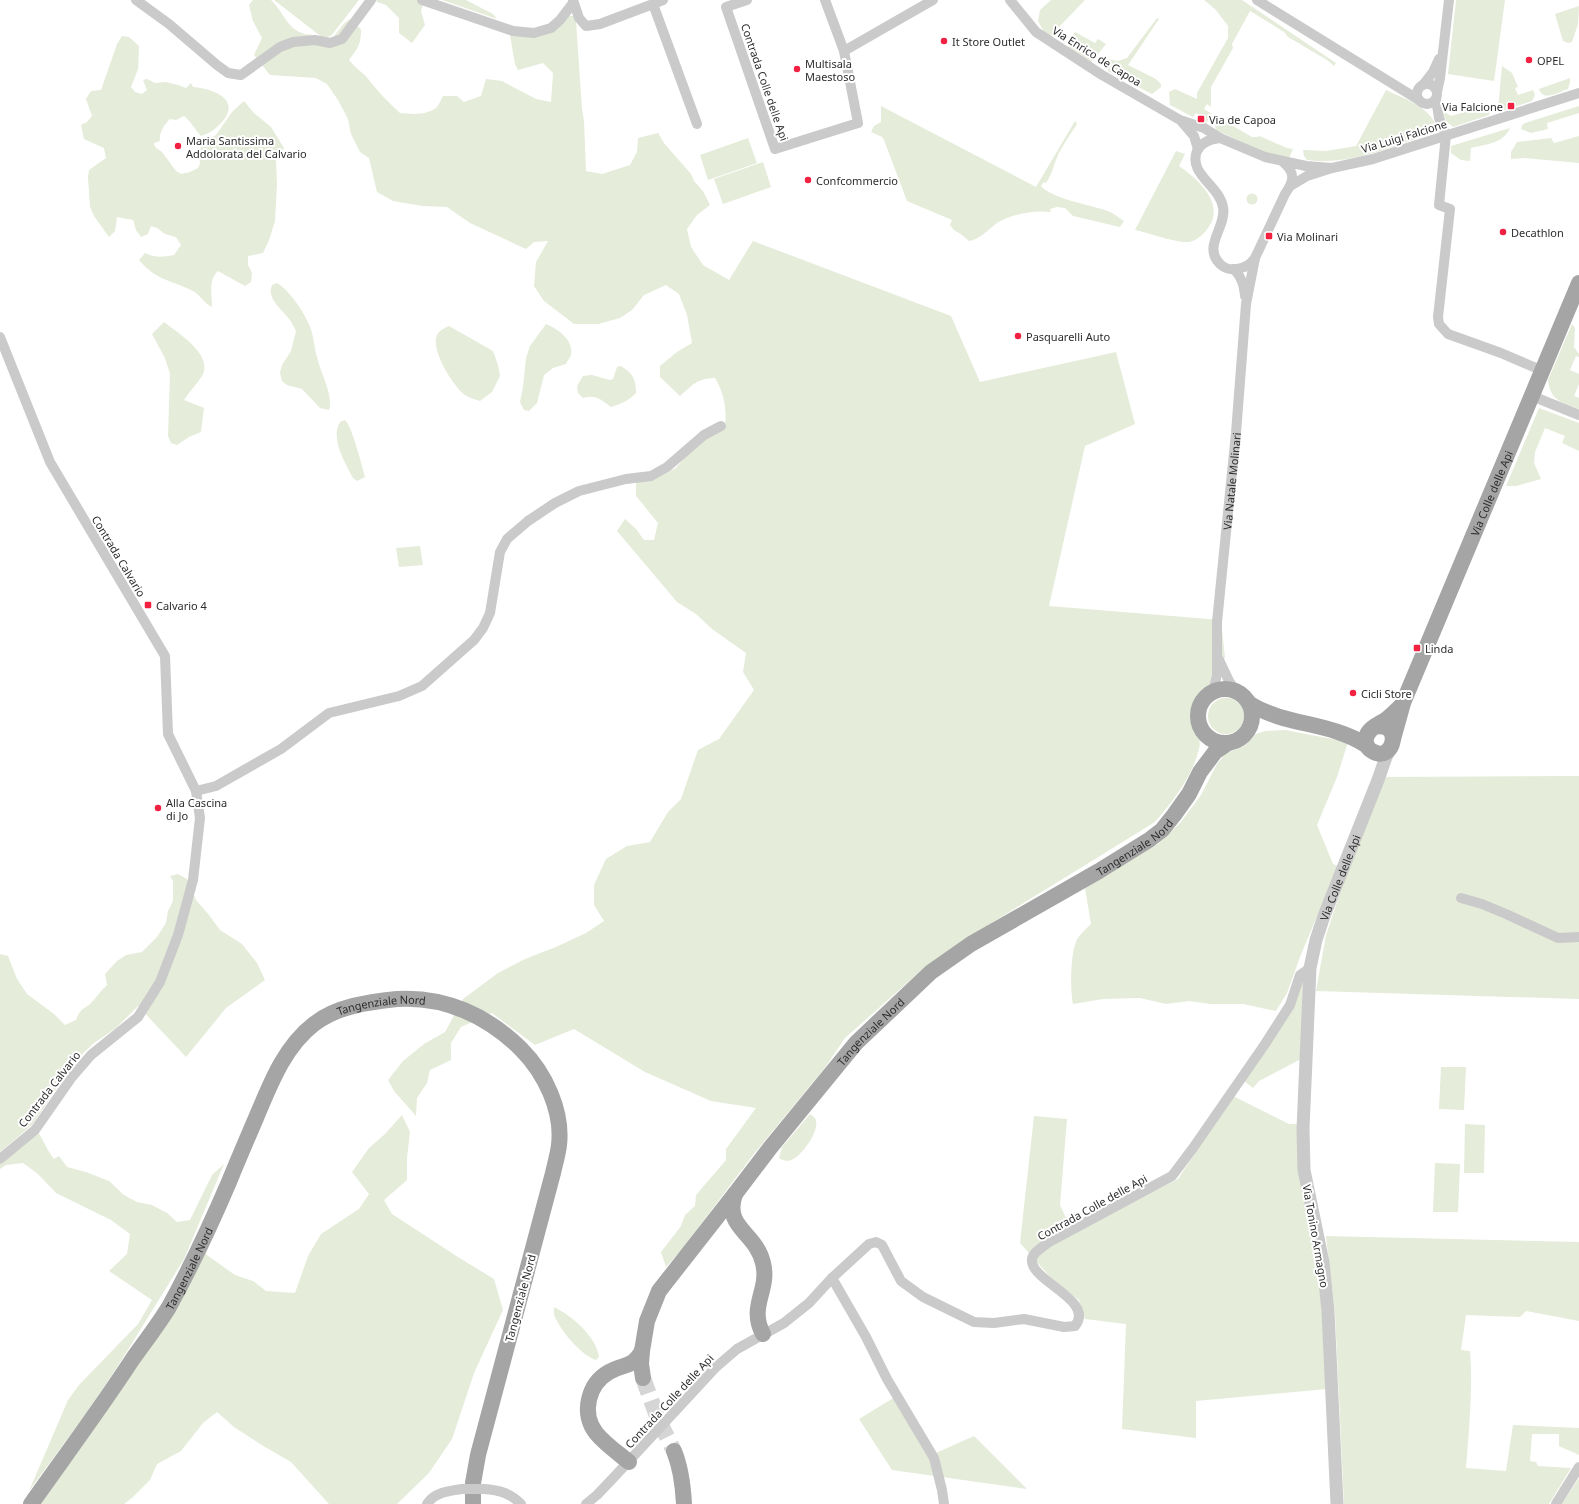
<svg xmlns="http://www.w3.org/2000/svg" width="1579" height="1504" font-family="'Noto Sans',sans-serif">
	<rect width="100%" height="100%" fill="#fff"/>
	<path fill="#e5ecd9" d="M253,0H271C282,10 287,28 302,33C305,35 309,34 312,35C319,37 324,44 332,38C339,32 342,22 351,19L357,26L361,29C361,45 358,48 349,60C355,68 364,73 369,80C378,92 389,103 400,113C411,114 427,116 437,107C439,104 441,100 443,96H457L464,102L481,96L486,79L502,81L536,99L551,102L553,73L543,63L518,70L515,64L510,35C531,33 556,36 568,16H574L576,21L582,109L584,121L586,171L602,174L630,165L637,152L638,138L658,133L664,143L691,174L694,181L703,191L710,205L697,215L687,229L691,247L703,265L729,280L753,241L951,316L980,382L1116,352L1135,424L1085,446L1049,606L1221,620L1225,658C1221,662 1215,666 1213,671C1210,676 1211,681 1209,686C1201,699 1189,705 1193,723C1195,734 1202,737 1199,749C1192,777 1173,801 1155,822L985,927L924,968L845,1038L824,1069L753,1155L682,1249L666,1267L661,1252L681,1226L685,1215L695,1206L696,1195L726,1160V1149L756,1108L711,1101L645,1072L574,1029L535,1045L492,1013L461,1027L451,1043V1060L430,1070L427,1083L417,1098L416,1116L394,1091L388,1080L403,1061L424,1044L445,1032L463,999L498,973L525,959L556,947L586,933L604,921L594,905V885L606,859L627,846L650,842L668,812L681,799L698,750L719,739L754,690L743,672L746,653L712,629L696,614L677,602L617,531L625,519L636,529L644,540H654L658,523L636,496V482L655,479L676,468L695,445L725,426C727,409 724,393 715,378C696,379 694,384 680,396L660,377V366L677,352L692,343L687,315L679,294L666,285L644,295L632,310L620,318L598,324H574L544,301L534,286L536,262L548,241L534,242L526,249L470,223L447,207L422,206L393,201L377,192L369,158L360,152L351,134L348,119L338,100L327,84L316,78L270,75L254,55L262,38L253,21L249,5Z
		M274,0H359L331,36L323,38Z
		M376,0H424L421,11L425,25L412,43L399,33V18L386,5L377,2Z
		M442,0H466L493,14L497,19Z
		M1051,0H1085L1059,27L1062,30L1053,37L1044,32L1038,21L1040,10Z
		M1204,0H1242L1336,63L1334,66L1327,60L1288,37L1284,32L1250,11L1232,44L1233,48L1211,87V107L1207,104L1204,109L1212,114L1206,123L1203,122L1205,118L1196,113L1193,117L1170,105L1169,92L1175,89L1197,99V93L1228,38V26L1216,10Z
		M1456,0H1505L1494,81L1448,74Z
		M1579,6L1578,24L1572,42L1568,43L1563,41L1555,14Z
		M1157,18L1159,19L1128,65L1156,79L1161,84V87L1152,94L1109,72L1105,65L1107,59L1118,61L1127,58Z
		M1075,32L1095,43L1098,39L1106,44L1091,63L1068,48C1071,41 1071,37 1075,32Z
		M122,36L129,37L139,46L138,69L131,87L135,92L142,94L147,90L143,80L147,79L155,83L166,82L178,85L186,88L191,83L193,87C213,89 242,99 222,122C215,129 211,133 201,136C195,130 191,121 184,116L176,120L170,119C164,125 159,132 160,141L154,143L155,147L162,152L176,171L181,174L190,172L198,168L200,164L199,152L203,142L216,135L232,112L244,101L254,113L271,127L284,148L276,160L277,184L275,221L269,240L263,253L248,256V265L252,273L251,282L245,286L218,271C208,280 212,294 212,307C202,302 201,295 193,291C170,279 158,282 139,260L145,253C155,258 163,257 174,255L181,245L176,237L165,234L157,228L151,226L148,234L141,237L136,230L133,220L117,217L115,231L109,237L94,216L90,207L88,177L89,170L106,158L104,148L84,139L81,125L87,122L92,116L86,99L91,91L101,90L117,44Z
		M1502,66L1512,73L1518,87L1515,88L1518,95L1533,90L1535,95L1532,101L1501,111L1498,109Z
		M1570,78V82L1568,89C1559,92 1543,102 1539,89Z
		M1386,90C1405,99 1433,108 1438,131C1396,145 1352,166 1307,160L1304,156L1303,150L1326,151L1356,146Z
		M1492,104L1489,115L1453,127L1447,122L1443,114L1446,113L1451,116Z
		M881,106L1036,187L1075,121L1077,124C1071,133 1065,142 1060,151C1054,162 1053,173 1046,183L1044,182L1041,186C1051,198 1089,205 1105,210C1112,212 1118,217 1124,221L1120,227L1073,216L1065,208L1057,207L1050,209L1051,212C1034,210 1012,214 997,223C989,229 979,240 969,241L962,235L954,230L950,225L952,220L907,201L884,140L882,137L871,132L874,126L881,122Z
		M1579,106V113L1547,123L1548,129L1531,133L1521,129L1522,125L1525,123Z
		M1219,118L1252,137H1257L1259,136L1287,148L1293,149L1289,158L1267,154L1216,130L1215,126Z
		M1510,128C1503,144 1486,144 1471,148L1470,161L1461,160L1451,153V146Z
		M1579,136V163L1524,158L1511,159V152L1517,142L1551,138L1554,143Z
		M748,138L757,163L708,180L700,155Z
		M1176,151L1185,154L1179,166C1198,179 1226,204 1208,228C1204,234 1196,241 1189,242C1175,243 1149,233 1135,230Z
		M763,162L771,187L723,204L714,179Z
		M1246.5 199a5.5 5.5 0 1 1 11 0a5.5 5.5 0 1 1-11 0Z
		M277,283C289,290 305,313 310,327C314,337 314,347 317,357C320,372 334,396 329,410L320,408L302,389L287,385L282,381L280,373L282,365L291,351L296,331C294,327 292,323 290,320C283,310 266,299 272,285Z
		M164,322C178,333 214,355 202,376C197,384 189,392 184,400L204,408L201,432L189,437L177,445L171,443L168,436L170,374L165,358L152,334Z
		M546,324C558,329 574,340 571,355C570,358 567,361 566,364L553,368L544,375L537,403L529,411L524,410L520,402L523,387L526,358L530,346Z
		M1572,324L1575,328L1574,347L1579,354V357L1576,356L1570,370L1579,374V384L1574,396L1579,398V409C1562,403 1550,400 1548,380Z
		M449,326L493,351L498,365L500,376L492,392L480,401C475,399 469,398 465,395C454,387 430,350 437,335C439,331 444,328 449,326Z
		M621,366C633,373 636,380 636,393C628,401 621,404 611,407C602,400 595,394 583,398L578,393L577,386L583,376L592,375L610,380L613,379L617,367Z
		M1539,408L1579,423V451L1562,443L1565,436L1545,428L1535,452L1534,463L1541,479L1516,486H1506Z
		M345,420C352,426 362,466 365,477L357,481L353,478C345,463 330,438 340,422Z
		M420,546L423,565L399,567L396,548Z
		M1208 716a18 18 0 1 1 36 0a18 18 0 1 1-36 0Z
		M1285,730L1348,742L1337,777L1317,825L1333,864L1338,866L1300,957L1287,993L1276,1011L1243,1004H1211L1189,1001L1166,1004L1140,998L1103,999L1073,1004C1070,990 1070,950 1078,938C1081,933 1087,928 1091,924L1085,888L1158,844L1181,822L1201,795L1217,764L1226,753L1244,746L1256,734L1265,731Z
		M1579,776V999L1316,991L1326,935L1348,870L1386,777Z
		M178,874L187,879L196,900L209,915L220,930L242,944L257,963L265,980L226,1008L186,1057L138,1006L116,1028L94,1043L76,1060L32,1125L0,1152V954L8,956L17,979L27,994L54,1014L65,1025L76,1020C82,1005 84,1011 92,1002C97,996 101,991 107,985L105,974L117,961L126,955L142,952L157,937L166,923L168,911L173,901V881L170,876Z
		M1303,982L1301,1059L1259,1081L1253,1088L1244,1081Z
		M1441,1067H1466L1464,1110L1439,1109Z
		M1233,1096L1289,1124H1298L1319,1269L1327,1389L1196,1401V1438L1122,1429L1126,1324L1085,1319L1079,1300L1052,1279L1020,1243L1034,1116L1067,1119L1060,1205L1066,1218L1075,1223L1077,1231L1178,1179Z
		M810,1114C813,1116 816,1118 816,1121C819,1132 801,1157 791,1160C787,1162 782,1160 779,1158L782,1147Z
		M402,1115L410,1132L407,1158V1180L384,1200L392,1214L461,1259L494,1279L503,1310L474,1373L452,1439L429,1473L397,1504H329L291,1462L265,1447L234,1427L217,1412L203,1423L181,1451L157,1464L150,1480L133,1497L124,1504H36L204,1253L235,1275L253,1281L266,1291L295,1293L308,1256L321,1234L359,1209L369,1194L352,1172L369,1148L385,1134Z
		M1465,1124L1485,1125L1484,1173H1464Z
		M38,1132C44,1141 47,1150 54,1159L59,1156L67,1167L86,1172L109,1181L124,1195L137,1202L152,1205L167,1213L177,1222L190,1220L212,1175L224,1164L184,1259L116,1369L85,1415L29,1491L68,1400L79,1385L138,1324L152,1300L109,1271L127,1254L130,1234L111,1220L56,1193L38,1174L23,1163L6,1165L0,1169V1163Z
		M1435,1163L1460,1164L1458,1212H1433Z
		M1326,1236L1579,1242V1321L1526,1311L1520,1317L1466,1315L1461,1350L1470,1351C1473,1390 1469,1429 1466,1468L1506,1471L1513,1425L1579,1428V1455L1559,1446V1434H1532L1530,1461L1536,1462L1538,1466L1571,1468L1549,1504H1344L1335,1312Z
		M554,1307C571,1315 597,1337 599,1357L596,1360C582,1356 562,1332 556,1319C553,1315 554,1311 554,1307Z
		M900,1394L936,1453L974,1436L1027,1489L892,1470L859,1419Z
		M1579,1478V1504H1562Z"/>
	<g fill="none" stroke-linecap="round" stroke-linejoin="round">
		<path stroke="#d5d5d5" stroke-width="16" stroke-dasharray="16 8" stroke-linecap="butt" d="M643,1378L658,1419L674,1451"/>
		<g stroke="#cacaca" stroke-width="10">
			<path d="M136,0L169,24L217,65L228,73L241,75L280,47L293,42L315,40L330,43L342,39L371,0"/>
			<path d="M422,0L513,31L534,33L551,28L560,20L573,3"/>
			<path d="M573,0L579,18L586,26L600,24L653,4L697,124"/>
			<path d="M747,0L726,7L775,149L858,123L844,51L825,0"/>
			<path d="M1010,0L1036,32L1102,75L1180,120L1204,128L1220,138"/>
			<path d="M1257,0L1419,100"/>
			<path d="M653,4L663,0"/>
			<path d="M844,51L933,0"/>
			<circle cx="1427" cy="94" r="10"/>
			<path d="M1423,85L1433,72L1439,59"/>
			<path d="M1437,92L1440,78L1449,0"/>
			<path d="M1436,99L1439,118L1446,135L1439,205L1450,209L1438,317L1439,324L1448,334L1501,353L1543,371"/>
			<path d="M1182,122L1194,136L1198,149"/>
			<path d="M1283,162C1296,173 1294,181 1285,194L1255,258C1251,264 1245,268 1237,269C1231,270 1224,268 1220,264C1202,246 1227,227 1223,207C1219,185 1188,174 1197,151C1201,142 1211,139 1220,138L1265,157L1306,166L1332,168"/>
			<path d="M1292,185L1307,176L1332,168L1373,159L1579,93"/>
			<path d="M1234,269C1242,278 1244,285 1245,296"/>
			<path d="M0,337L50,462L165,656L168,734L196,791L200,818L193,880L178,935L160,982L138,1017L91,1055L72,1077L35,1130L0,1159"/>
			<path d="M1532,396L1579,415"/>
			<path d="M1219,660L1229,681L1236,691"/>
			<path id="s1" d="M1213,692L1217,674V622L1236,433L1246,304L1255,258"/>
			<path d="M196,791L216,786L281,749L329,713L399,696L422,686L474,640L483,628L490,613L500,552L507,539L528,521L555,503L579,491L626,479L651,476L667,467L704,435L721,426"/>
			<path d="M1461,898L1482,904L1506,914L1558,938L1579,937"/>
			<path d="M832,1278L866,1337L887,1379L934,1458L942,1490L944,1504"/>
			<path d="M484,1489C499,1490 510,1493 521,1504"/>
			<path d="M427,1504C435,1492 449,1491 462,1489"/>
			<path d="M586,1504L597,1495L616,1475L715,1368L737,1349L784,1323L809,1303L832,1278L869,1244L876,1242L882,1245L901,1281L923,1297L974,1322L994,1323L1024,1319L1064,1327L1075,1326C1096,1300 1029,1281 1032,1259C1033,1252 1043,1247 1049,1242L1172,1176L1193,1148L1265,1044L1290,1005L1300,975L1310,968"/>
			<path d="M1556,1504L1579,1467"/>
		</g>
		<path stroke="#cacaca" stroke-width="13" id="s2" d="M1337,1504L1328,1311L1323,1262L1304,1170L1303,1129L1310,968L1316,940L1324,916L1378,780L1386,757L1391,747"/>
		<g stroke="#a5a5a5" stroke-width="16">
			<circle cx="1225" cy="716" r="27"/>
			<path d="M1250,704C1286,726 1331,722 1366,745"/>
			<path d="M1374,727C1404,720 1394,765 1372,751C1367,748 1365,743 1366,738C1368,727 1381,724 1388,718C1393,714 1398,709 1402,705"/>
			<path id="s3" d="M1393,739L1403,703L1579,283"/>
			<path d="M735,1194C723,1228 756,1232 763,1263C770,1290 748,1306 763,1334"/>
			<path id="s4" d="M643,1378L641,1364L642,1351L647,1321L659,1291L735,1194L770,1148L856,1043L931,972L971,944L1099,871L1149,840L1162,830L1174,815L1189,794L1200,772L1215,752L1228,743"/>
			<path d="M674,1451C681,1468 683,1485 684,1504"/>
			<path d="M629,1462C618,1453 605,1444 596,1433C581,1413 588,1384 609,1372C624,1363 632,1369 642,1351"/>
			<path id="s5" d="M31,1504C65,1456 100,1409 132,1360C144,1343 158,1325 169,1307C191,1267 211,1224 229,1182C238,1160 247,1139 256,1118C270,1085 284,1047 314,1024C337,1006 369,1002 397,999C445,996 488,1016 521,1049C545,1073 563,1111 559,1145C558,1154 555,1164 553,1173L478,1455L473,1483V1504"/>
		</g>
		<path stroke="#cacaca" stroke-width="10" d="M462,1489H484"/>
	</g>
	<g fill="#f22142" stroke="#fff" stroke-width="1.5">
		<circle cx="944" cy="41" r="4"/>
		<circle cx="1529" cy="60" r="4"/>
		<circle cx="797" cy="69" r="4"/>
		<rect x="1507" y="102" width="8" height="8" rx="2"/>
		<rect x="1197" y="115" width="8" height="8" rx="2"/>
		<circle cx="178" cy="146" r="4"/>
		<circle cx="808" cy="180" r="4"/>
		<circle cx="1503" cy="232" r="4"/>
		<rect x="1265" y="232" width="8" height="8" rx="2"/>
		<circle cx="1018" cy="336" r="4"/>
		<rect x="144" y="601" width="8" height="8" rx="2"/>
		<rect x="1413" y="644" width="8" height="8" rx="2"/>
		<circle cx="1353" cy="693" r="4"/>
		<circle cx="158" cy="808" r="4"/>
	</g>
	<g text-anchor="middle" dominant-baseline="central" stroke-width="4" stroke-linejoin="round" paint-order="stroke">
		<g font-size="11" fill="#2d2d2d" stroke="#fff" text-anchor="start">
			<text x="952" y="41">It Store Outlet</text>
			<text x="1537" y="60">OPEL</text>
			<text x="805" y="63">Multisala<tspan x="805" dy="13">Maestoso</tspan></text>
			<text x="1503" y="106" text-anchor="end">Via Falcione</text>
			<text x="1209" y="119">Via de Capoa</text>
			<text x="186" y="140">Maria Santissima<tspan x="186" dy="13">Addolorata del Calvario</tspan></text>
			<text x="816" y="180">Confcommercio</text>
			<text x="1511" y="232">Decathlon</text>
			<text x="1277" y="236">Via Molinari</text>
			<text x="1026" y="336">Pasquarelli Auto</text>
			<text x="156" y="605">Calvario 4</text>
			<text x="1425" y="648">Linda</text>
			<text x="1361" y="693">Cicli Store</text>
			<text x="166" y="802">Alla Cascina<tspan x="166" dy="13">di Jo</tspan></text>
		</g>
		<g font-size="11" fill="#2d2d2d" stroke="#fff">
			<text transform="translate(1097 56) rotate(32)">Via Enrico de Capoa</text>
			<text transform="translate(765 82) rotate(71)">Contrada Colle delle Api</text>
			<text transform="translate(1404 136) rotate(-17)">Via Luigi Falcione</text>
			<text stroke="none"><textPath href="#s1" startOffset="212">Via Natale Molinari</textPath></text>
			<text stroke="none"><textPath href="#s3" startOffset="265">Via Colle delle Api</textPath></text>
			<text transform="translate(119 556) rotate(59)">Contrada Calvario</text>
			<text stroke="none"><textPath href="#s4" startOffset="749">Tangenziale Nord</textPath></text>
			<text stroke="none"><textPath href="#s2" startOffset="634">Via Colle delle Api</textPath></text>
			<text stroke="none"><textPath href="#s5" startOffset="632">Tangenziale Nord</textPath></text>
			<text stroke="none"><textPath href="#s4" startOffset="425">Tangenziale Nord</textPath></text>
			<text transform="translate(49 1089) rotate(-52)">Contrada Calvario</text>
			<text transform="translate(1092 1207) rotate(-29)">Contrada Colle delle Api</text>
			<text transform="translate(1316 1236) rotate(80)">Via Tonino Armagno</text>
			<text stroke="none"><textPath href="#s5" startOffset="284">Tangenziale Nord</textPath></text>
			<text transform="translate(520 1298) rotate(-75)">Tangenziale Nord</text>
			<text transform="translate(669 1401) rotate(-47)">Contrada Colle delle Api</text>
		</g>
	</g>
</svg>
